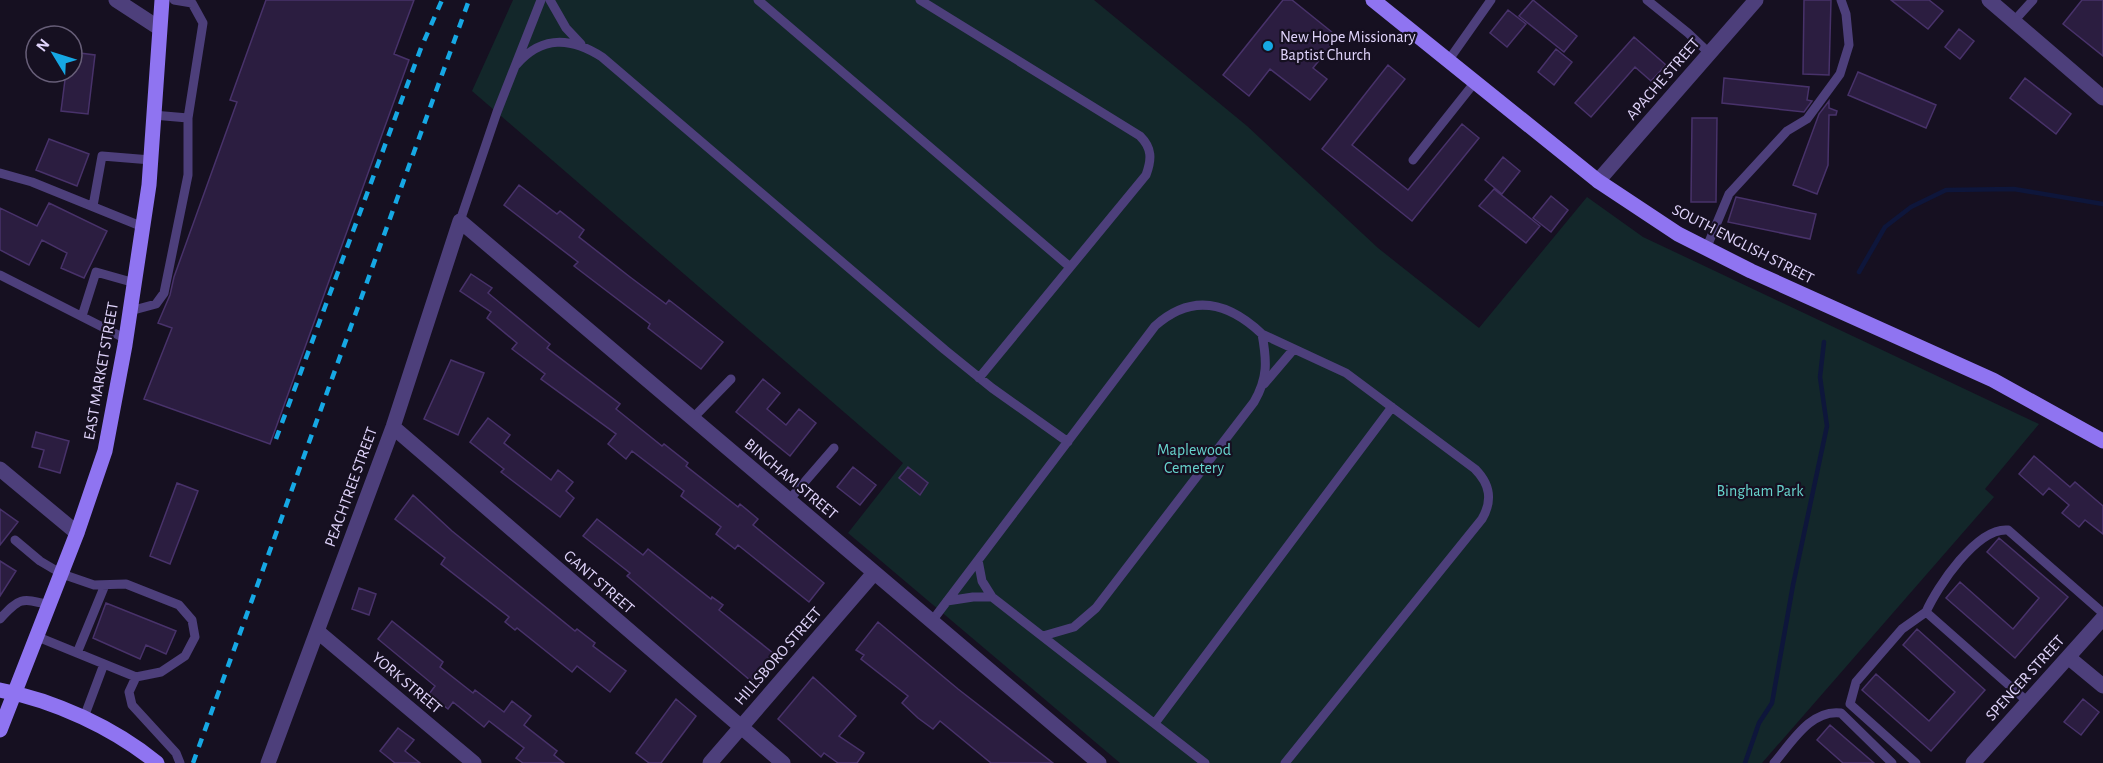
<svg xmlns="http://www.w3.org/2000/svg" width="2103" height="763" font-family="'Alegreya Sans',sans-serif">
	<rect width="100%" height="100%" fill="#161021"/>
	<path fill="#13272a" d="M513,0H1094L1247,126L1378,248L1479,328L1587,197L1643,237L2039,424L1985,489L1994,497L1762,763H1120L848,533L903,463L472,91Z"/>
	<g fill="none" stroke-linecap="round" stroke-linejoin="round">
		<path stroke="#0e163b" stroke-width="4.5" d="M1859,272L1885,227L1911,207L1946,190L2014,189L2103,204
			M1745,763L1759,723L1772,703L1793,585L1827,426L1820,377L1824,342"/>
	</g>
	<path fill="#2b1d40" stroke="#48326a" stroke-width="1.5" d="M266,0H414L394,54L409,60L270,444L144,399L172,328L158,323L170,295L174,277L237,102L230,100Z
		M1283,0H1292L1338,37L1313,68L1327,79L1310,100L1270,69L1249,96L1223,75Z
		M1533,0L1577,36L1564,52L1519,16Z
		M1804,0H1831L1829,75L1803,74Z
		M1891,0H1929L1943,11L1928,29Z
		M2082,0H2103V56L2063,24Z
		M1508,10L1526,24L1507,47L1490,33Z
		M1959,29L1974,41L1960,59L1945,47Z
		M1634,37L1666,65L1651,81L1635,67L1591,117L1575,103Z
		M1556,49L1572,62L1554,85L1538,72Z
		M72,52L95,55L88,114L61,111L66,72H72Z
		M1388,65L1405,79L1352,145L1408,190L1462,124L1479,138L1412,221L1322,149Z
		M1858,72L1936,105L1926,128L1848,95Z
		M1724,78L1809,87L1807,100L1812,101L1804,112L1722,103Z
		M2025,78L2071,114L2056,134L2010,98Z
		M1829,101V108L1837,111L1836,115H1829L1828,165L1817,194L1793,185L1819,114Z
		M1692,118H1717L1716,202H1691Z
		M49,139L89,154L77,186L36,170Z
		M1503,157L1520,171L1502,194L1485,180Z
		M519,185L557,214L560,211L584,230L579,237L630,277L666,304L669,300L723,342L701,369L648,328L650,324L574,266L578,262L504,205Z
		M1494,189L1540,226L1526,243L1479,206Z
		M1551,196L1568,210L1551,232L1533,218Z
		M1736,197L1816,214L1810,239L1728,222Z
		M49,203L107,231L84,278L61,268L67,253L42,240L29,265L0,250V208L37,226Z
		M471,274L492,288L488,293L550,344L547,348L620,404L616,409L662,446L664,444L688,463L686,466L738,507L740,504L758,519L753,525L824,583L809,602L738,545L735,549L716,534L721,527L681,496L684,491L632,451L626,459L608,444L616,434L541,379L545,374L512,349L517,343L487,318L491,312L460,291Z
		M451,360L484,373L458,435L424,419Z
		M763,379L780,393L767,409L786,425L799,409L816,423L790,456L736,412Z
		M488,418L510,435L504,443L551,480L558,470L573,482L566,491L574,498L560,517L501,472L504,469L470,442Z
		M36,432L69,441L60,473L39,467L44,450L32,447Z
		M2034,456L2070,487L2075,482L2103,506V534L2085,520L2079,527L2062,513L2069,505L2049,488L2043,495L2019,474Z
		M853,467L876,485L860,505L837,487Z
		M908,467L928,483L920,495L899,478Z
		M177,483L198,491L170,564L150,556Z
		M413,495L452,531L575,631L577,629L595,643L593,646L626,671L610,692L577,666L572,672L517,628L515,630L505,622L509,617L441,564L445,558L395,519Z
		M0,509L18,522L0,545Z
		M597,519L643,555L648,549L711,599L712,597L723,605L719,610L773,653L751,681L627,576L630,573L583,536Z
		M1999,538L2068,597L2015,658L1946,598L1960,582L2013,629L2039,598L1987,552Z
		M0,561L16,571L0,596Z
		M359,588L376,594L369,615L352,609Z
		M106,603L176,631L166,654L146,645L140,659L93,638Z
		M392,621L443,662L440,667L473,693L475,690L504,712L512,701L531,716L524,725L557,751L554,755L564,763H523L516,758L524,748L489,721L484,727L453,702L448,709L429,694L435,686L378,639Z
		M878,622L958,689L1053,763H991L940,721L933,729L918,718L902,703L908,696L861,659L864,655L856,650Z
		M1917,629L1985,690L1931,751L1862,690L1876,674L1929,721L1955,692L1903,645Z
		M813,677L856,716L839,736L864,753L857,763H838L824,753L821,757L778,719Z
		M676,699L696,716L661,763H649L636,753Z
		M2083,699L2099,712L2081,735L2064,722Z
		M1830,725L1874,763H1843L1817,740Z
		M398,728L414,740L405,751L420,763H395L380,751Z"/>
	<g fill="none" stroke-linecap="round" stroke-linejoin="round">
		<path stroke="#4d3f7b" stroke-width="9" d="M550,0L566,28L581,44
			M758,0L1070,267
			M920,0L1140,136C1152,148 1152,159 1146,175L979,378
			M1647,0L1688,33L1709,53
			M2014,21L2033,0
			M1448,61L1491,0
			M516,65C542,35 571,37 602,57L945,350L992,388L1068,442
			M153,115L188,118
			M1413,160L1475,82
			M0,173L32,182L143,227
			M93,206L102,156L151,160
			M460,221L497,112L541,0
			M1706,249L1729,194L1787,131L1807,119L1840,74L1849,45L1846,14L1841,0
			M0,275L126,339
			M130,311L156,304L164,293L188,175V118L203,23L192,3L174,0
			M82,316L96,272L135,283
			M1262,334L1346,373L1475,469C1490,484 1493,500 1482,519L1285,763
			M1264,384L1293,350
			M693,418L731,379
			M789,500L834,448
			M15,540L40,561L62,574L94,585L126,584L179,605L192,620L195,637L185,656L161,672L136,677L38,637
			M978,560L982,581L992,597L1205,763
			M947,601L973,597H992
			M0,619C20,597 21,598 50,605
			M932,621L1155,326C1192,293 1228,302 1262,334C1267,361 1268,378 1254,402L1096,608L1074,627L1043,636
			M77,653L105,585
			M136,677L129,692L132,705L176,753L180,763
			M2028,702L1926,612C1937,587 1977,527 2008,530L2103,613
			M83,720L104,664
			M1155,723L1392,407
			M1774,763C1792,742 1811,709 1841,713L1892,763
			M1916,763L1850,704L1856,682L1902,629L1926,612"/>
		<path stroke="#4d3f7b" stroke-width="15" d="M116,0L159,28
			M1989,0L2103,98
			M1598,181L1756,0
			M393,427L783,763
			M0,469L77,533
			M317,631L474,763
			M2068,657L2103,686
			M268,763L393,427L460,221L1099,763
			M710,763L874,573
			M1973,763L2103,618"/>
		<path stroke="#8f74f1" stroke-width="15" d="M1373,0L1598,181L1678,234L1751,271L1993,380L2103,441
			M0,690C54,700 114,728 157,763
			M0,730L77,533L105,451L125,345L149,185L162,0"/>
		<path stroke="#16a8e4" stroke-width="4.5" stroke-dasharray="9 8" stroke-linecap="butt" d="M276,439L421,48L442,0
			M193,763L469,0"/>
	</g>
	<circle fill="#16a8e4" stroke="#161021" stroke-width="2" cx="1268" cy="46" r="6"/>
	<g text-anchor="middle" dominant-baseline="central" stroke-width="4.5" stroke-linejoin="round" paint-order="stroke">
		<g font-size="16" fill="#e0d4fb" stroke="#161021" text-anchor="start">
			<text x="1280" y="37">New Hope Missionary<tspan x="1280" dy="18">Baptist Church</tspan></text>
		</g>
		<g font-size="16" fill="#e0d4fb" stroke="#161021">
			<text transform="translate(1663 79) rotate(-49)">APACHE STREET</text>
			<text transform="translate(1743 244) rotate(27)">SOUTH ENGLISH STREET</text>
			<text transform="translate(101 371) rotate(-80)">EAST MARKET STREET</text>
			<text transform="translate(791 479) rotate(40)">BINGHAM STREET</text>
			<text transform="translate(351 487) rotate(-70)">PEACHTREE STREET</text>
			<text transform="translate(599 582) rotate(41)">GANT STREET</text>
			<text transform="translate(778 656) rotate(-49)">HILLSBORO STREET</text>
			<text transform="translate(2025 678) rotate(-48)">SPENCER STREET</text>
			<text transform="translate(407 683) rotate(40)">YORK STREET</text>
		</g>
		<g font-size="16" fill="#67d4cd" stroke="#161021">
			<text x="1194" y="450">Maplewood<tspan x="1194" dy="18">Cemetery</tspan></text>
			<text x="1760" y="491">Bingham Park</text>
		</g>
	</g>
	<g transform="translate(54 54) rotate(308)"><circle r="28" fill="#161021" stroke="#675e78" stroke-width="1.5"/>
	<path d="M0-4.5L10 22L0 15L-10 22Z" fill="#16a8e4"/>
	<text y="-9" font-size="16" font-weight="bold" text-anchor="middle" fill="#e0d4fb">N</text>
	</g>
</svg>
